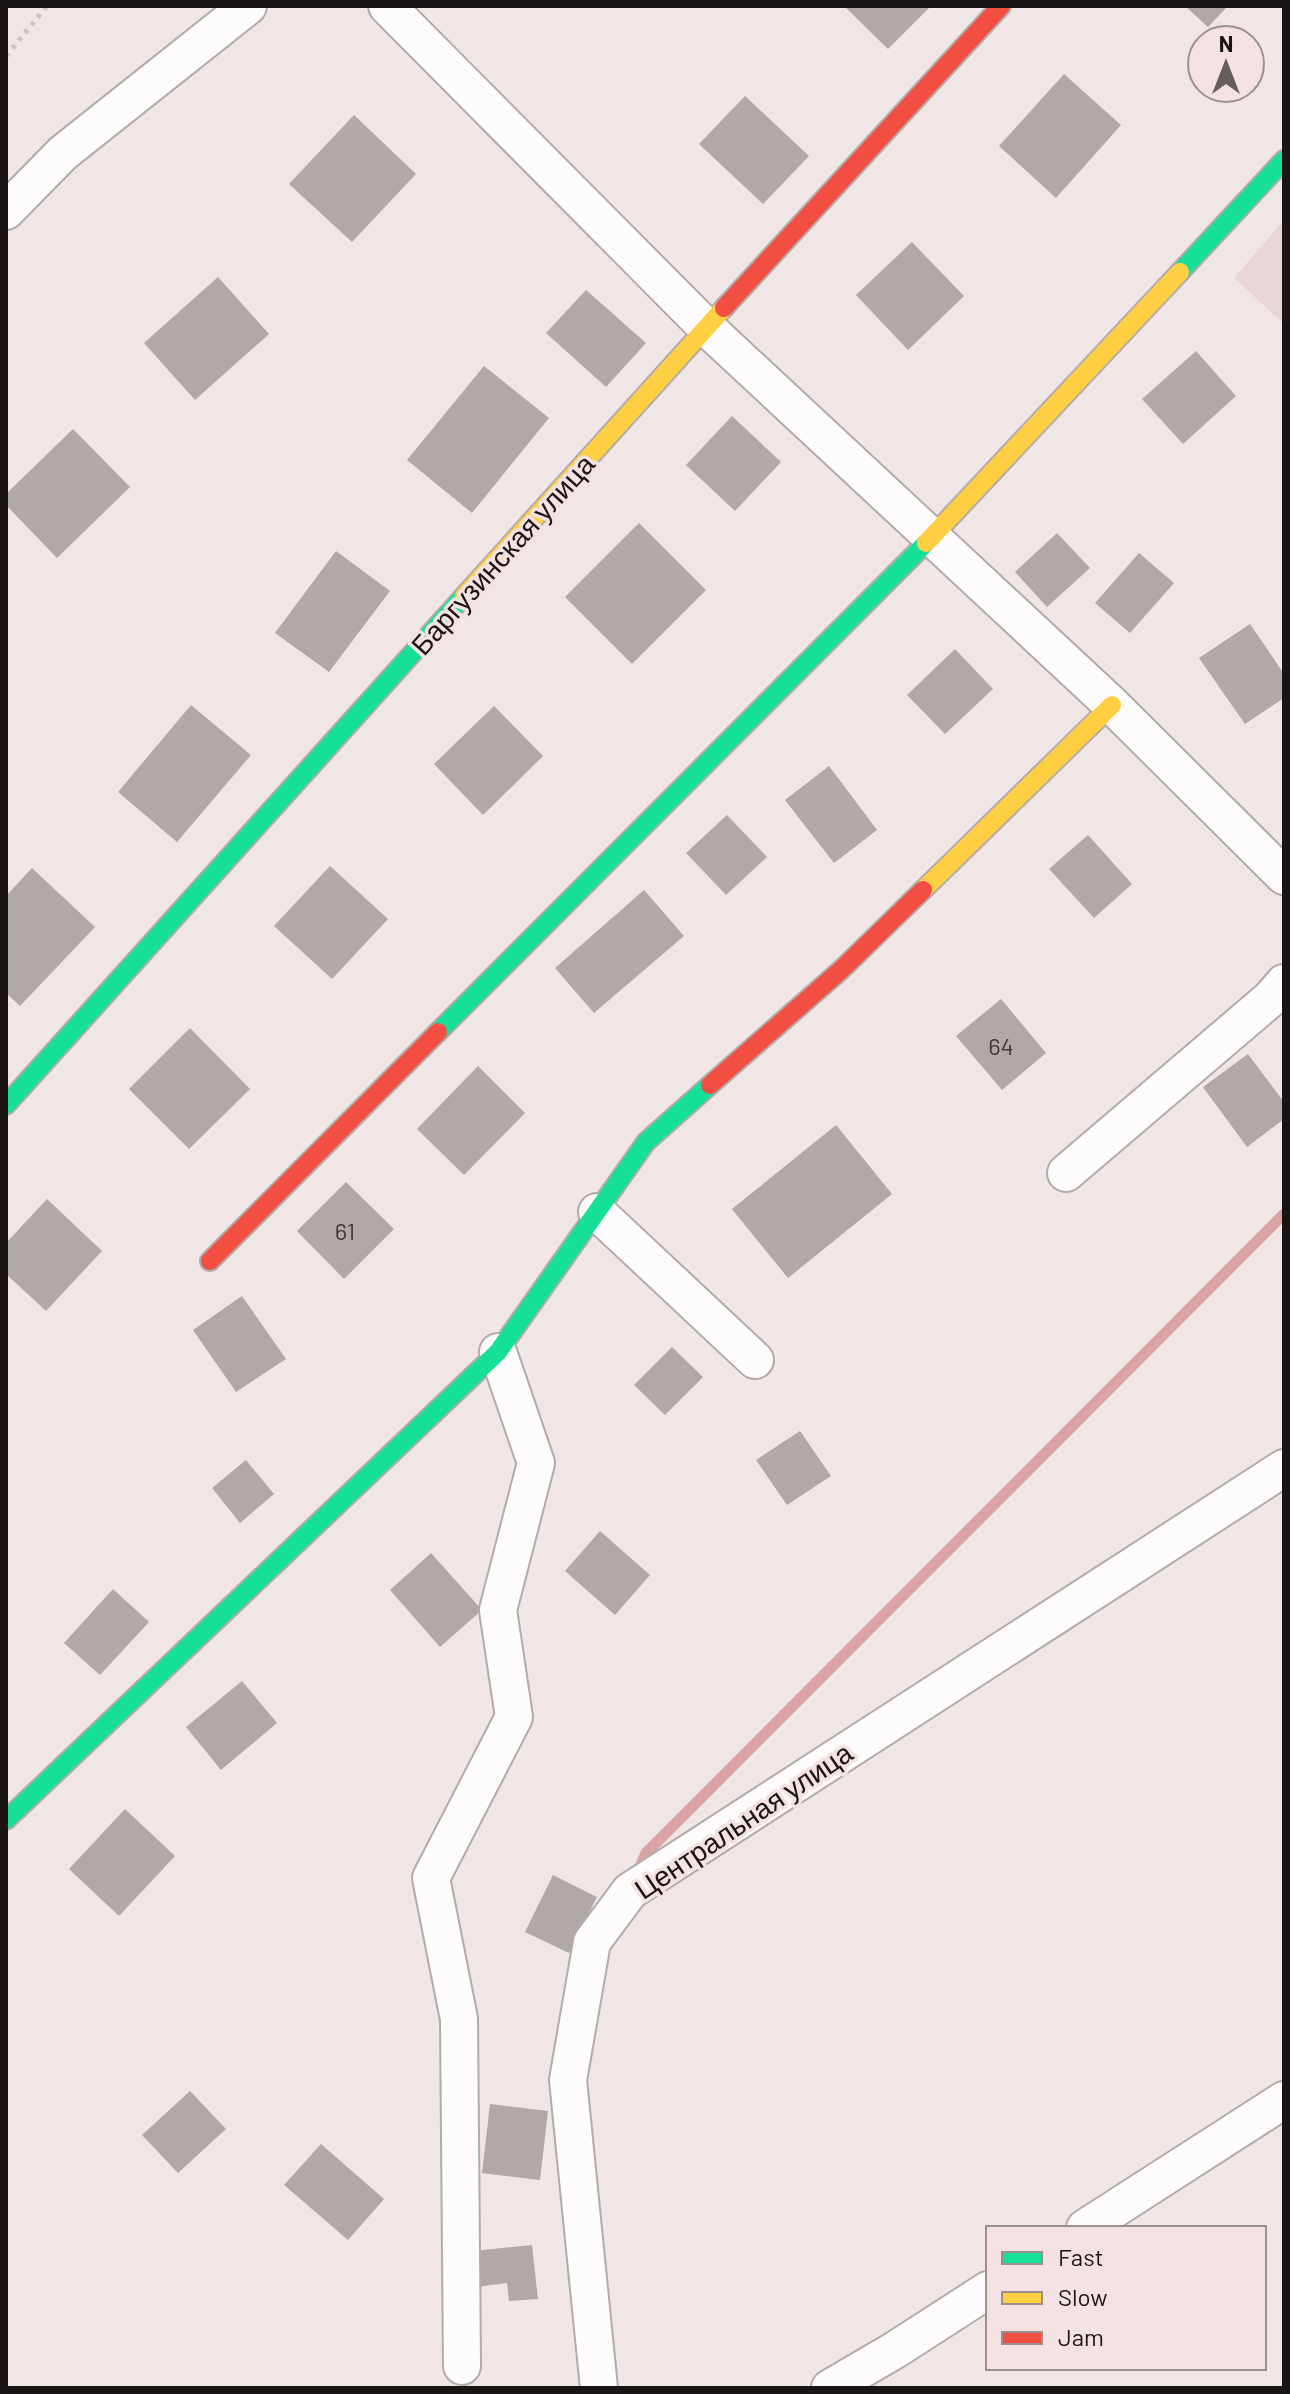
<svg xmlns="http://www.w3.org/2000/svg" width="1290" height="2394" font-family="Barlow,sans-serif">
	<rect width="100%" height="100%" fill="#efe6e5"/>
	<path fill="#e7d6d5" d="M1284,220V324L1234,278Z"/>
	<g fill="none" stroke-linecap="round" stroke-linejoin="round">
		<path stroke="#daa4a5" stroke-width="11" d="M637,1874L646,1853L1284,1214"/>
	</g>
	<path fill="#b0a9a8" d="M844,6H931L888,49Z
		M1185,6H1228L1208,27Z
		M1064,74L1121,125L1056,198L999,146Z
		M745,96L809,156L763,204L699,144Z
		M354,115L416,174L352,242L289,184Z
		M912,242L964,296L908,350L856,295Z
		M218,277L269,334L195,400L144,343Z
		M586,290L646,343L606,387L546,333Z
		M1196,351L1236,396L1183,444L1142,399Z
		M484,366L549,418L472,513L407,460Z
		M732,416L781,462L735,511L686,465Z
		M73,429L130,487L57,558L6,505V494Z
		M639,523L706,590L632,664L565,597Z
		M1057,533L1090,568L1047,607L1015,572Z
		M336,551L390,591L329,672L275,633Z
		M1139,553L1174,583L1130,633L1095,603Z
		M1250,624L1284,674V698L1245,724L1199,658Z
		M955,649L993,689L945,734L907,695Z
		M191,705L251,755L177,842L118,792Z
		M494,706L543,756L483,815L434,764Z
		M829,766L877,830L834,863L785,800Z
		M727,815L767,857L726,895L686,853Z
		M1088,835L1132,884L1094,918L1049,869Z
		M330,866L388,919L332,979L274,926Z
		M32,868L95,927L20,1006L6,993V896Z
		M644,890L684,936L594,1013L555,968Z
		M1001,999L1046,1053L1002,1090L956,1036Z
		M190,1028L250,1089L189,1149L129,1089Z
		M1248,1054L1284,1102V1119L1247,1147L1203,1087Z
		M478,1066L525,1113L464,1175L417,1129Z
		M836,1125L892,1194L788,1278L732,1209Z
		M346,1182L394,1229L344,1279L297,1231Z
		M47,1199L102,1251L46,1311L6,1274V1243Z
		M242,1296L286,1359L236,1392L193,1330Z
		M672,1347L703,1377L665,1415L634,1385Z
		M800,1431L831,1476L787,1505L756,1460Z
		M246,1460L274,1494L240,1523L212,1488Z
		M600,1531L650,1575L615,1615L565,1571Z
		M431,1553L482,1610L440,1647L390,1590Z
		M113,1589L149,1622L100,1675L64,1643Z
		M242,1681L277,1723L221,1770L186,1727Z
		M125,1809L175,1856L119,1916L69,1869Z
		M553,1875L597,1897L569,1953L525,1932Z
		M190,2091L226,2129L178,2173L142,2135Z
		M490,2104L548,2111L540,2180L482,2173Z
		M321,2144L384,2199L348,2240L284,2185Z
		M532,2245L538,2299L509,2301L507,2283L476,2287L472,2251Z"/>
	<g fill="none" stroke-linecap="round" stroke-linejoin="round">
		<defs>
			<path id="street" d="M387,6L706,327L1112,705L1284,876
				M6,211L63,153L248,6
				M1066,1173L1270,999L1284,983
				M597,1212L755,1360
				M1085,2228L1284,2100
				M462,2366L459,2019L431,1878L514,1717L498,1610L536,1463L498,1352
				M599,2388L568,2080L592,1942L630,1891L1284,1468
				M830,2388L895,2350L988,2290"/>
			<path id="fast" d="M1180,272L1284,160
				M438,1032L926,543
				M6,1105L464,596
				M6,1820L498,1352L646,1142L710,1085"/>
			<path id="slow" d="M926,543L1180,272
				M464,596L724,308
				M923,890L1112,705"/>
			<path id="jam" d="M724,308L1001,6
				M710,1085L842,969L923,890
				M210,1261L438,1032"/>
		</defs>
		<use href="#street" stroke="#b2abaa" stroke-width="40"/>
		<use href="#fast" stroke="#b2abaa" stroke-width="22"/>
		<use href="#slow" stroke="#b2abaa" stroke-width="22"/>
		<use href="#jam" stroke="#b2abaa" stroke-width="22"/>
		<path stroke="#c9c6c5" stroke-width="5" stroke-dasharray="4 6" stroke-linecap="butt" d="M6,56L47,6"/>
		<use href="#street" stroke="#fdfbfb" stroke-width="36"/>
		<use href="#fast" stroke="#16e098" stroke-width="18"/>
		<use href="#slow" stroke="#ffcf43" stroke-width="18"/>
		<use href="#jam" stroke="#f24e42" stroke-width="18"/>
	</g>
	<g text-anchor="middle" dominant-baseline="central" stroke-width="7" stroke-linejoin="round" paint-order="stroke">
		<g font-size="24" fill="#403939">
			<text x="1001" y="1045">64</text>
			<text x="345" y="1230">61</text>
		</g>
		<g font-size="28" fill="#1a1414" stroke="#f3e2e1">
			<text transform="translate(502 554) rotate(-48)">Баргузинская улица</text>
			<text transform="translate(743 1820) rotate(-34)">Центральная улица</text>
		</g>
	</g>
	<rect width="1290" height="2394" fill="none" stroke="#1a1414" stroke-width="16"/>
	<rect x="986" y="2226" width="280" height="144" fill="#f3e2e1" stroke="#9c908f" stroke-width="2"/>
	<rect x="1002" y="2252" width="40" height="12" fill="#16e098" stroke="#9c908f" stroke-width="2"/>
	<text x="1058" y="2266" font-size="24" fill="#1a1414">Fast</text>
	<rect x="1002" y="2292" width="40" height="12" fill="#ffcf43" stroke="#9c908f" stroke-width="2"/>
	<text x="1058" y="2306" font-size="24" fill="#1a1414">Slow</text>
	<rect x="1002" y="2332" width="40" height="12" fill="#f24e42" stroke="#9c908f" stroke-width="2"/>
	<text x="1058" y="2346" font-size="24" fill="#1a1414">Jam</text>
	<g transform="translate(1226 64)"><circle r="38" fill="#f3e2e1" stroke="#9c908f" stroke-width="2"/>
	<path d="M0-6L14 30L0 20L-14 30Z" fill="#655e5d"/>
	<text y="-12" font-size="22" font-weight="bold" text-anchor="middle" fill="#1a1414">N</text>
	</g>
</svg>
